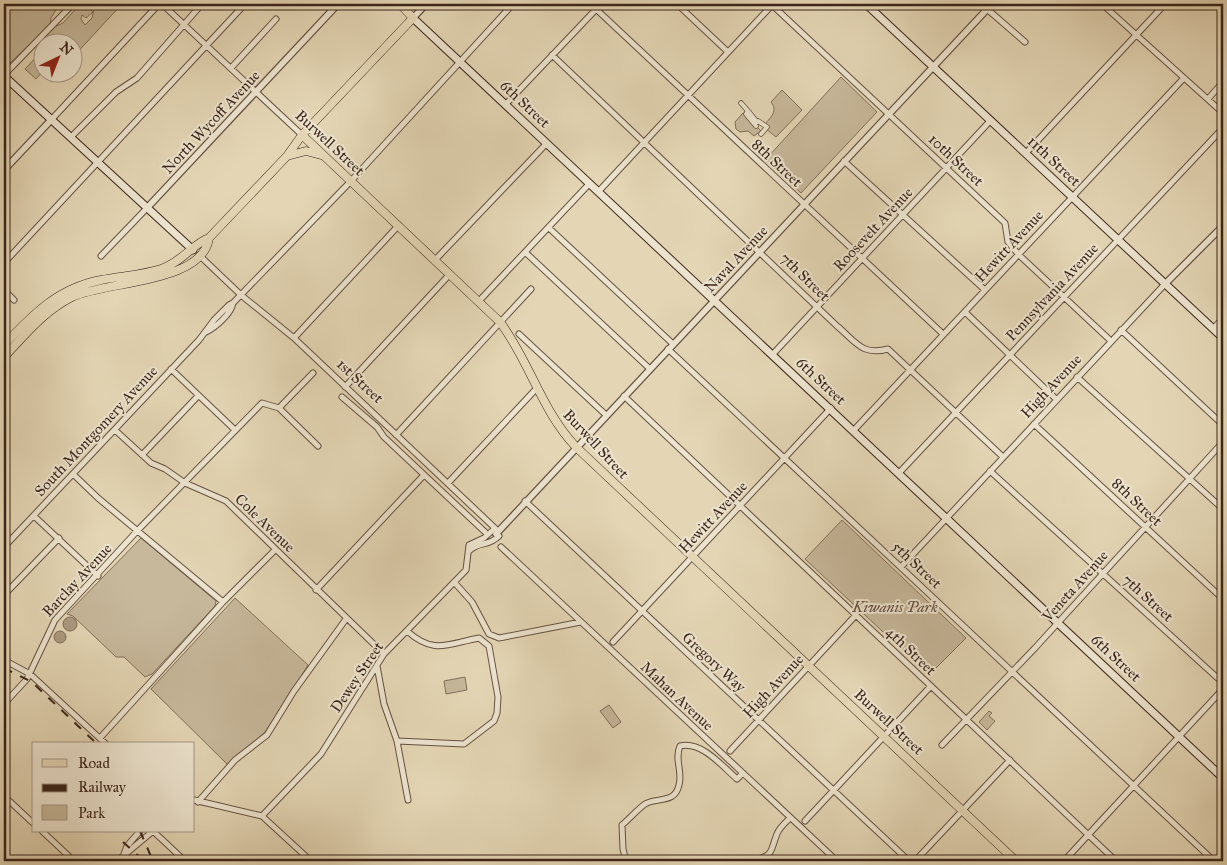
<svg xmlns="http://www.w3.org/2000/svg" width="1227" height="865" font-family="'IM FELL Great Primer',serif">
	<rect width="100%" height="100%" fill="#e4d6b5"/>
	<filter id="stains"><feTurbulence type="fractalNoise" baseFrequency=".004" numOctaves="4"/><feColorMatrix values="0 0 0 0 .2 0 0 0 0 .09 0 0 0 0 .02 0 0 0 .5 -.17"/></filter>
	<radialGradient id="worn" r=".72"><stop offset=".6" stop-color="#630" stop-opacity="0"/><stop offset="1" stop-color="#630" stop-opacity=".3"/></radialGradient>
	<path fill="#c7b89b" stroke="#816e5b" d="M4,4H65L59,5L51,18L50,25L9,64L4,66Z
		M80,4L83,9L87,6L93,12L86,18L82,15L81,19L85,25L92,18L94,9L102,6L100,4H122L73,57L72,42H45L43,39L52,28L63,23Z
		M42,51V72L36,79L25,69Z
		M841,77L877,112L801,193L768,162L767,158Z
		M782,90L802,110L776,137L766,129L765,124C771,117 778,111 771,102Z
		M743,113L761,131L754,136L748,131L740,132L736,129L735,122Z
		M842,520L966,638L929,675L805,559Z
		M141,538L216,601L215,606L152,674L145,677L124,657H116L73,616L67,614Z
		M235,598L308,665L272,724L262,735L227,764L151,689Z
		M465,677L467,690L446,694L444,681Z
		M609,705L621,722L613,728L600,711Z
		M989,711L992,713L989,716L995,721L987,730L979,722Z"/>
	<path fill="#ab9a81" stroke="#7e6b58" d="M63 624a7 7 0 1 1 14 0a7 7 0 1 1-14 0Z
		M54 637a6 6 0 1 1 12 0a6 6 0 1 1-12 0Z"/>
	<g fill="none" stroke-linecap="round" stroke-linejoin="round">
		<defs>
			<path id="pedestrian" d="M741,103L748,111L746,114L756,126
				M748,111L757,122
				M758,121L767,127L761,134"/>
			<path id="minor" d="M162,4L302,135
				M677,4L728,52
				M771,4L1005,223L1008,242L1019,255L1111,341
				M1102,4L1223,113
				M596,9L943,334
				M987,9L1025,42
				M552,55L837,326C856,342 862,356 888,349L1003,457
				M231,68L276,19
				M4,75L73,4
				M1208,99L1223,82
				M506,104L601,4
				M52,119L159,4
				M71,137L116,92L137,78L202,4
				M1026,153L1165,4
				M844,161L985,290
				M599,191L773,4
				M549,228L673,344
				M525,252L650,369
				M199,255L241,295L294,338L498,531
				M101,256L147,208
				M436,259L547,143
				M4,263L245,4
				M4,290L14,300
				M480,300L590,183
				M965,312L1056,399
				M1213,329L1223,318
				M1121,330L1223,425
				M206,332C216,327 231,314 233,303
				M519,334L606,415
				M294,338L399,225
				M668,349L1214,861
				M773,354L991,120
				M171,369L235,430
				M1077,377L1223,509
				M345,387L450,274
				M624,396L1116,861
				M342,397L377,427L384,437L485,532
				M279,408L318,446
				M1034,424L1223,599
				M115,430L151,463L165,469L185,483L226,501L384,654
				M854,430L1183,79
				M396,435L531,289
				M142,455L198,396
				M990,471L1223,683
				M899,473L1223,128
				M73,474L98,498L223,602
				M448,483L536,389
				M525,501L909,861
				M34,516L98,576
				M4,547L199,340L214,320L229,305L233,303L351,181L513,4
				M501,547L837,861
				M469,551C479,541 488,547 499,536
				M901,567L1165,284
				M454,582L472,602L489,634L499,638L581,622
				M316,590L424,475
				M4,595L59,538
				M613,642L831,408
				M4,660L30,674L106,744
				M377,666L384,704L397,741L408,800
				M4,704L27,679L55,620L138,530L262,403L279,408L313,373
				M100,738L223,602L275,550
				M397,741L464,744L494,721L497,713L498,697L489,646L479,638C447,644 434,655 407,631
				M942,745L1035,648L1223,442
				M730,751L855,616
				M4,796L34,824
				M194,800L262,816L311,861
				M198,802L235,760L267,735L294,691L346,619
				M262,816L321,754L384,654L466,570L469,545L484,538L493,530
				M805,821L930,687
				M42,831L74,861
				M153,831L185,861
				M124,854L127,846L140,831
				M117,861L153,831
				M626,861L623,849L622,825C629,819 637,810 645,804C657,797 675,804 679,785C683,772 674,759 680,746C702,741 722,766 737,779L742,774
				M752,861C775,854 769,854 777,834C779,828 785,823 790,818
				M915,861L1010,760
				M1064,861L1223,689"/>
			<path id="tertiary" d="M413,18L426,4
				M4,170L52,119
				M147,208L338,4
				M1165,284L1223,226
				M496,534L992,4"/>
			<path id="secondary" d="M866,4L1223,338
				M413,18L1223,778
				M4,76L193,250"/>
			<path id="primary" d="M302,135L413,18L400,4"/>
			<path id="trunk" d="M287,156L306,151L321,155
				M4,345C32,315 58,288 101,280C121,276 142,275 161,269C182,262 194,243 209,238L287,156L302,135L500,322C530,362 541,410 576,447L1016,861
				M4,357C25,335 44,311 72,297C104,281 203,284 209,238"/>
		</defs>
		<use href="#pedestrian" stroke="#655142" stroke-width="5.5"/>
		<use href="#minor" stroke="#655142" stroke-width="7"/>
		<use href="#tertiary" stroke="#655142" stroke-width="8"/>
		<use href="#secondary" stroke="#3b251b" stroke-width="9"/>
		<use href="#primary" stroke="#3b251b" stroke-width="9"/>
		<use href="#trunk" stroke="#3b251b" stroke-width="9"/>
		<use href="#pedestrian" stroke="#ede4cf" stroke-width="4"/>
		<use href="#minor" stroke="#ede4cf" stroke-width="5"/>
		<use href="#tertiary" stroke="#ede4cf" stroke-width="5.5"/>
		<use href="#secondary" stroke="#ede4cf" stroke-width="7"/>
		<use href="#primary" stroke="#e4d6b5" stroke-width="8"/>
		<use href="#trunk" stroke="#e4d6b5" stroke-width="8"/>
		<path stroke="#3b251b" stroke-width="2" stroke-dasharray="9 9" stroke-linecap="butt" d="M4,668L32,682L97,744
			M140,831L153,861
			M123,842L144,861"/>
	</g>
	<g text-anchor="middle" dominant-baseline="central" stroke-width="4" stroke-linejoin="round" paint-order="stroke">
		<g font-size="15" fill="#3b251b" stroke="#ede4cf">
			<text transform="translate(525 104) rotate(43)">6th Street</text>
			<text transform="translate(211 122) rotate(-47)">North Wycoff Avenue</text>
			<text transform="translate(330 143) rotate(43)">Burwell Street</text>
			<text transform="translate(956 160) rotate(43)">10th Street</text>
			<text transform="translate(1054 161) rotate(43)">11th Street</text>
			<text transform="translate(777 163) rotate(43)">8th Street</text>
			<text transform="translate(873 229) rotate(-47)">Roosevelt Avenue</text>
			<text transform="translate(1009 246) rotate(-47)">Hewitt Avenue</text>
			<text transform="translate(736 259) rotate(-47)">Naval Avenue</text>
			<text transform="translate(805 277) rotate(44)">7th Street</text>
			<text transform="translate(1052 292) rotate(-47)">Pennsylvania Avenue</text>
			<text transform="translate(360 381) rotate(43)">1st Street</text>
			<text transform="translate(821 381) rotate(43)">6th Street</text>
			<text transform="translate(1051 386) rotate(-47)">High Avenue</text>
			<text transform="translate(96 431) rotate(-47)">South Montgomery Avenue</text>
			<text transform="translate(596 444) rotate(47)">Burwell Street</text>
			<text transform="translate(1137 502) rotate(43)">8th Street</text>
			<text transform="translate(713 517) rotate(-47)">Hewitt Avenue</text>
			<text transform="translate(265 523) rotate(44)">Cole Avenue</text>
			<text transform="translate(917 565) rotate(43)">5th Street</text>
			<text transform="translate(77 580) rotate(-47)">Barclay Avenue</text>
			<text transform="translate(1075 586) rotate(-48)">Veneta Avenue</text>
			<text transform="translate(1148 598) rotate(42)">7th Street</text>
			<text transform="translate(911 651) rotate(44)">4th Street</text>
			<text transform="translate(1116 658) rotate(43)">6th Street</text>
			<text transform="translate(714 662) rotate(43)">Gregory Way</text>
			<text transform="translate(357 677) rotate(-56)">Dewey Street</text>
			<text transform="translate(773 686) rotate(-47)">High Avenue</text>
			<text transform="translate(677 696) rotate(43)">Mahan Avenue</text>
			<text transform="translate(889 722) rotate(43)">Burwell Street</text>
		</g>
		<g font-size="15" font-style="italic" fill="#5e4a3b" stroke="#ede4cf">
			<text x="895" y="607">Kiwanis Park</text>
		</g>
	</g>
	<rect width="1227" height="865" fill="none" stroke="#e4d6b5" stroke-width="20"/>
	<rect x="5" y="5" width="1217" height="855" fill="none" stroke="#3b251b" stroke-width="2.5"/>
	<rect x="10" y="10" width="1207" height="845" fill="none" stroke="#3b251b"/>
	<rect x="32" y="742" width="162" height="90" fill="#ede4cf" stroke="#a69887"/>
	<rect x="42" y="759" width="25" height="8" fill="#e4d6b5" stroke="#a69887"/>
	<text x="78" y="768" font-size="15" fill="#3b251b">Road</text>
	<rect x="42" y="784" width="25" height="8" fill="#3b251b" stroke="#a69887"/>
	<text x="78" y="792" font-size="15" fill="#3b251b">Railway</text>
	<rect x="42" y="805" width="25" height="15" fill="#c7b89b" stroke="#a69887"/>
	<text x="78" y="818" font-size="15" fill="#3b251b">Park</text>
	<g transform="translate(58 58) rotate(43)"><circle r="24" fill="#ede4cf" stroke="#a69887"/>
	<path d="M0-4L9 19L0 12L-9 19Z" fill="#8f2418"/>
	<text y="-8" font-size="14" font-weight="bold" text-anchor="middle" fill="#3b251b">N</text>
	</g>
	<rect width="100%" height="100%" filter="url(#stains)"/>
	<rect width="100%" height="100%" fill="url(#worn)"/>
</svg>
